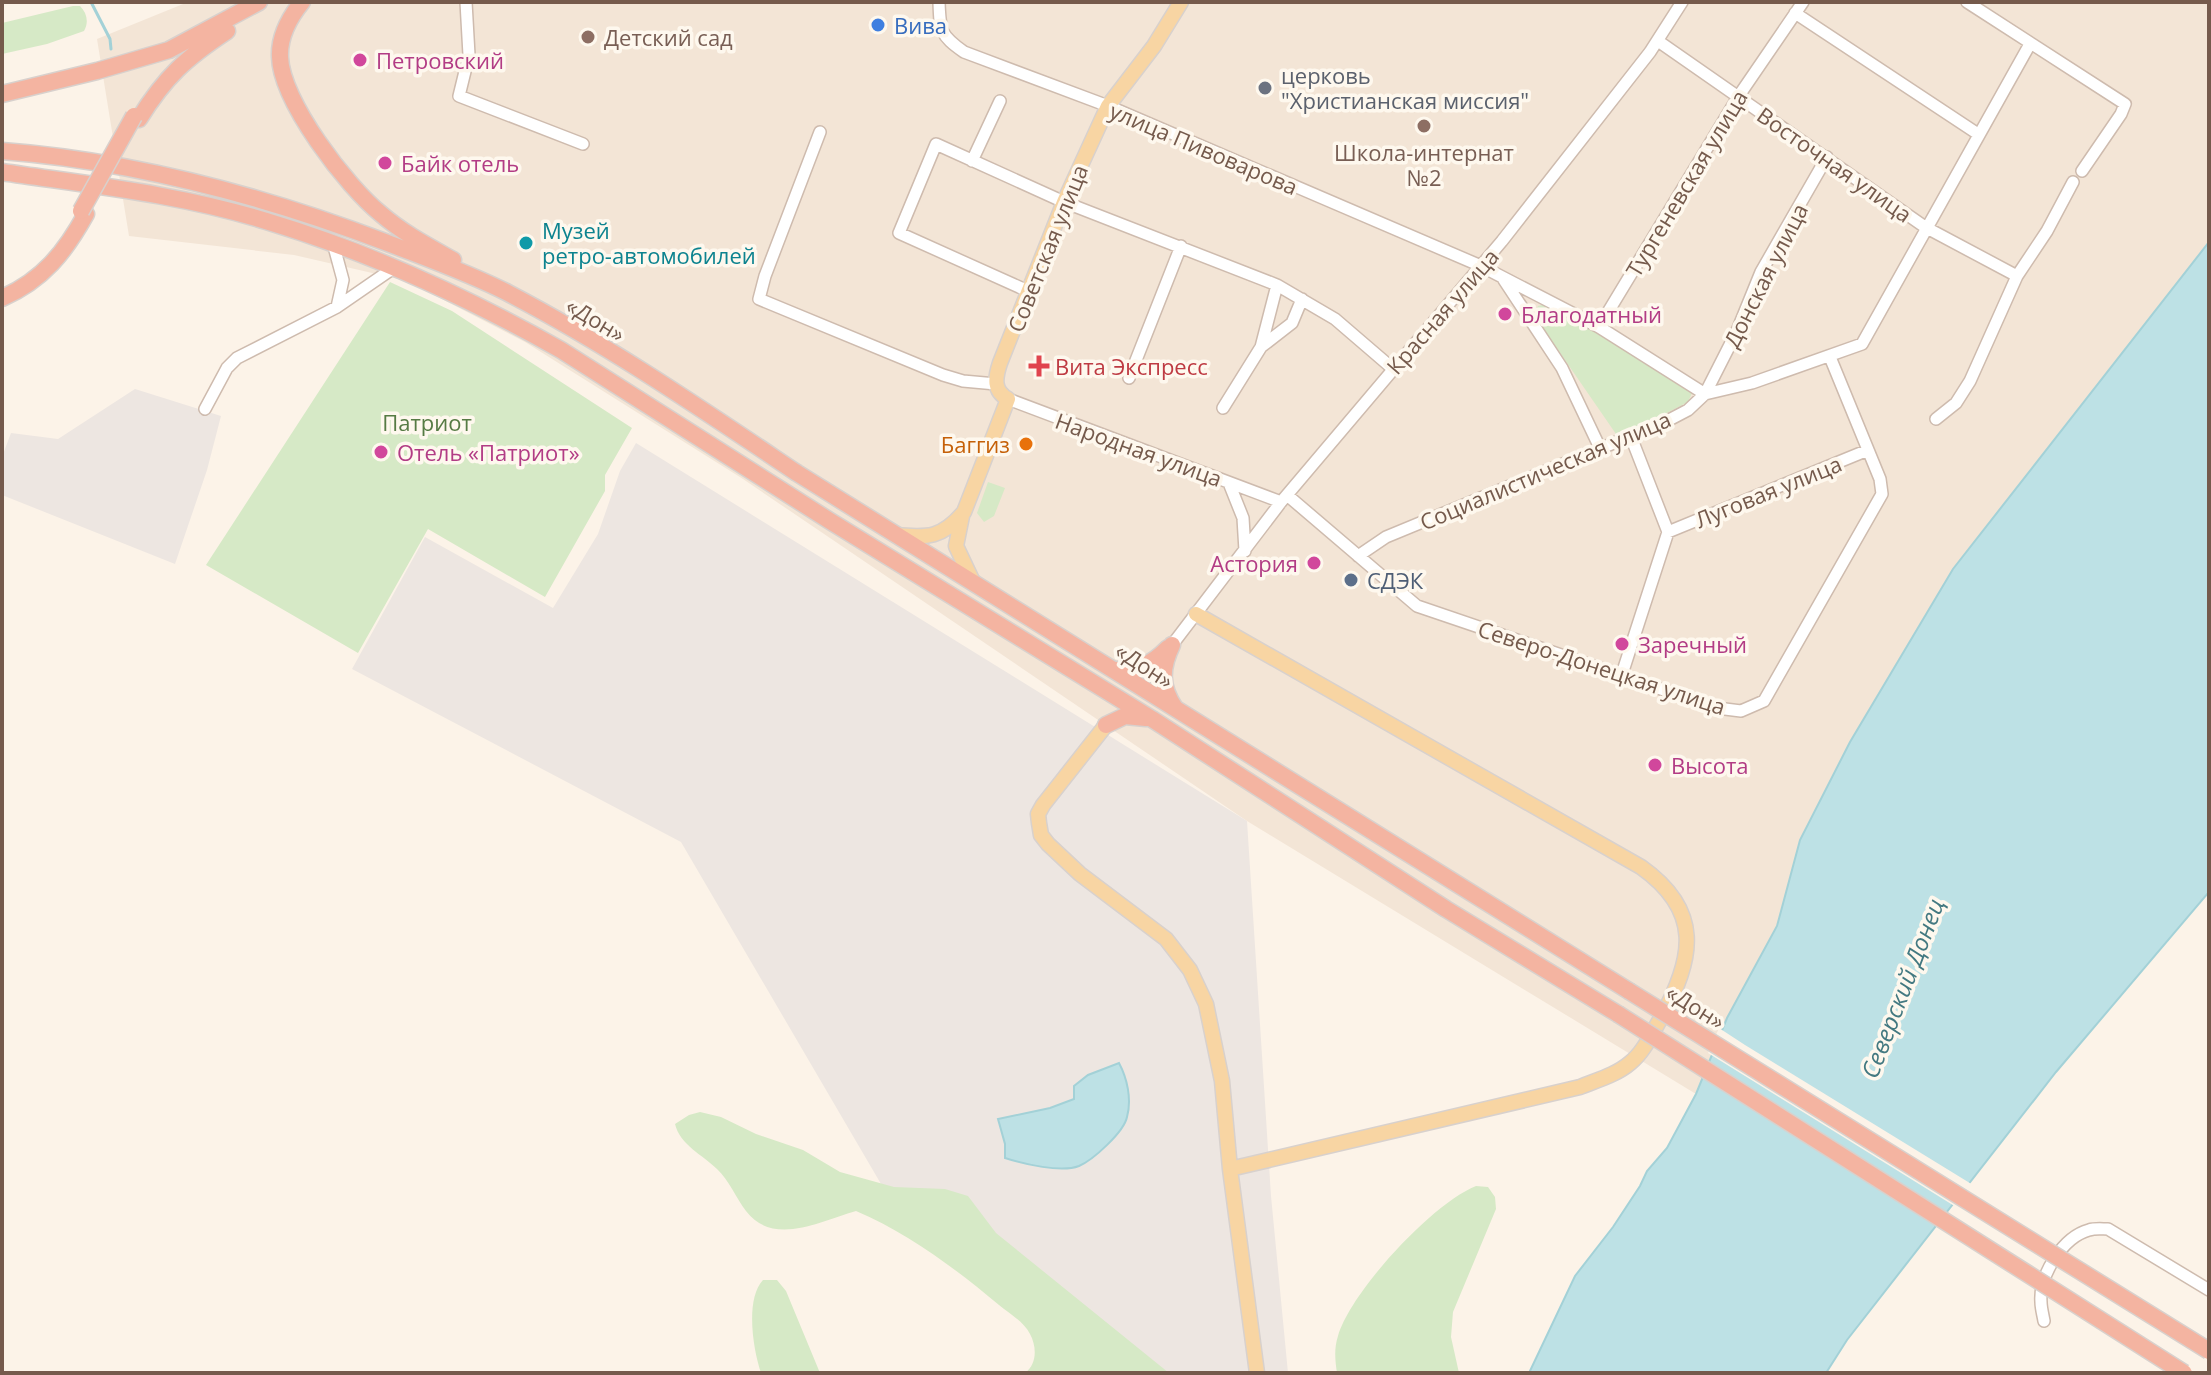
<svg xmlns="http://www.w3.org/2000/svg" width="2211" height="1375" font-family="'Open Sans',sans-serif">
	<rect width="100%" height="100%" fill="#fcf3e8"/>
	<path fill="#f3e5d6" d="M188,2H2209V242L1953,569L1850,742L1800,840L1777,926L1727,1018L1696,1094L1247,821L743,479L525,342L407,281L294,255L129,236L97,39Z"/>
	<path fill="#ede6e1" d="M135,389L221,416L207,470L175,564L2,495V457L11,433L58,439Z
		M636,443L1247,821L1271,1196L1288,1373H1110L905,1225L681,842L352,669L425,537L553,608L598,534L620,471Z"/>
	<path fill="#d6e9c6" d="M73,6H80C87,13 89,22 84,31L47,44L2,54V23Z
		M390,282L452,311L632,428L605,475V491L545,597L428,529L358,653L206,565Z
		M1546,304L1603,334L1692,393L1688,402L1624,435L1616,434L1536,318L1535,311L1538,306Z
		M988,482L1005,488L994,516L984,522L977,513Z
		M700,1112L721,1117L756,1134L803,1150L840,1172L894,1187L945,1189L968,1196L996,1233L1169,1373H1025C1037,1364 1037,1347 1030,1334C1024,1322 1010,1314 999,1305C956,1269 908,1233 856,1211C821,1221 773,1247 746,1211C736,1198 729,1180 717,1169C703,1155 680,1145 675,1124L689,1115Z
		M1476,1186L1488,1187L1495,1197L1496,1209L1453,1312L1451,1337L1459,1373H1337C1335,1360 1334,1348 1338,1336C1351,1291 1433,1203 1476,1186Z
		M763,1280H777L786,1291L820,1373H761C753,1350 745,1299 763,1280Z"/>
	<path fill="#bde1e5" stroke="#a3d1d7" stroke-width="2" d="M2209,242V892L2056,1072L1847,1340L1826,1373H1529L1575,1276L1613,1227L1640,1186L1647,1171L1667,1148L1696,1094L1727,1018L1777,926L1800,840L1850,742L1953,569Z
		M1119,1063C1127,1078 1132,1099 1127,1117C1124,1132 1093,1160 1079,1166C1061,1173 1024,1164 1005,1158V1144L998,1119L1050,1108L1074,1099V1086L1088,1075Z"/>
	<path fill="#fcf3e8" d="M1719,1028L1745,1045L1973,1185L1956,1207L1708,1053Z"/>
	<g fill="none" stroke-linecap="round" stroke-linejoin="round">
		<path stroke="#a3d1d7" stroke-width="3" d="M91,2L110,39L111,49"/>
		<defs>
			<path id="minor" d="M466,2L469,55L459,96L583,144
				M939,2C940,31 940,35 964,52L1108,106L1481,266L1599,327L1705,394L1737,331L1761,272L1827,157
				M1967,2L2125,104L2121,114L2082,171
				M1795,13L1978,134
				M1658,41L1925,227L2017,276
				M820,132L765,276L759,299L943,375L963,381L996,384
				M972,161L1000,101
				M333,243L343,280L337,307
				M1504,280L1562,368L1600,448
				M1028,291L899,233L936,144L1064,202L1277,285L1335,319L1392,368
				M1599,327L1738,97L1803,2
				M1261,347L1292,323L1302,299
				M1129,378L1181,246
				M1008,399L1281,502
				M1223,408L1261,347L1277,285
				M205,409L227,368L237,358L337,307L395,267
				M1936,419L1956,403L1970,381L2017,276L2047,231L2073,182
				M1229,483L1243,518L1245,551
				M1287,495L1417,606L1717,708L1741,711L1764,701L1882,494L1880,479L1830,357
				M1668,532L1868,450
				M1358,556L1386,537L1667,421L1688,410L1705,394L1752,383L1862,344L2030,44
				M1172,645L1281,502L1502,241L1650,52L1682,2
				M1622,674L1668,532L1631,437
				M2044,1321C2043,1315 2041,1308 2041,1302C2039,1275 2063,1237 2089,1230C2095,1228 2102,1229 2108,1229L2209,1290"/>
			<path id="major" d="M962,516L956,546L973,582
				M896,535C928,538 942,538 964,512L1008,399C993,391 995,378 1000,363L1064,202L1108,106L1154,46L1181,2
				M1196,614L1641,867C1703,911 1694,958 1661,1018C1652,1033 1644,1052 1630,1063C1616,1075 1597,1080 1580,1087L1230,1169
				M1106,725L1043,805L1038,814L1039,823L1041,835L1048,844L1080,874L1166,939L1190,970L1206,1004L1222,1081L1230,1169L1257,1373"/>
			<path id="highway" d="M302,2C289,18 279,36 280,57C281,101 347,187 381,214C403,233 428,246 453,260
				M2,94L97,71L169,50L259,2
				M139,119C165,77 186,58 227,31
				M2,151C134,161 261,195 385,242C426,258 469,273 508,293C608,345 703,410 797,473L1629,991
				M2,172C90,185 180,194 266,221C369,252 467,297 561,350L830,521L1152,719L1446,909L1618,1014
				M2,298C43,280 65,252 86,214
				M1172,645C1161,668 1160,686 1175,708
				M1114,670C1138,671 1151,665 1168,648
				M1106,725L1125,716L1146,718"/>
		</defs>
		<use href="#minor" stroke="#cebbae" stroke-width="14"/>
		<use href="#major" stroke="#d8d1cd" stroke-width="17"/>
		<use href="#highway" stroke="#d8d1cd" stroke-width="19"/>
		<use href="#minor" stroke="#fff" stroke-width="11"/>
		<use href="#major" stroke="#f8d5a3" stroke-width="14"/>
		<use href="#highway" stroke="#f4b4a1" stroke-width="16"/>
		<defs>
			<path id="highway-bridge" d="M81,211L134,116
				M1629,991L2209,1351
				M1618,1014L2184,1373"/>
		</defs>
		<use href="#highway-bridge" stroke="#d8d1cd" stroke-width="19" stroke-linecap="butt"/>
		<use href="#highway-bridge" stroke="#f4b4a1" stroke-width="16"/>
	</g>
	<circle fill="#3f7fe0" stroke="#fef8ee" stroke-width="3" cx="878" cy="25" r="8"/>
	<g fill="#8d6e63" stroke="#fef8ee" stroke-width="3">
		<circle cx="588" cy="37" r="8"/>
		<circle cx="1424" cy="126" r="8"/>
	</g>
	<g fill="#d1479c" stroke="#fef8ee" stroke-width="3">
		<circle cx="360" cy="60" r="8"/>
		<circle cx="385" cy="163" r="8"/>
		<circle cx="1505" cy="314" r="8"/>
		<circle cx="381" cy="452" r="8"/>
		<circle cx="1314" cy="563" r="8"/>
		<circle cx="1622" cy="644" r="8"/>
		<circle cx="1655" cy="765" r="8"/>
	</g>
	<circle fill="#6b7280" stroke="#fef8ee" stroke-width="3" cx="1265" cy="88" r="8"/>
	<circle fill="#0f9aa8" stroke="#fef8ee" stroke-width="3" cx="526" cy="243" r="8"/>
	<path fill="#e0444e" stroke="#fef8ee" stroke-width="3" d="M1035 354h8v8h8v8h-8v8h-8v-8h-8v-8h8z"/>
	<circle fill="#e8710a" stroke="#fef8ee" stroke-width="3" cx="1026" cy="444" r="8"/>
	<circle fill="#5c6f8a" stroke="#fef8ee" stroke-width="3" cx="1351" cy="580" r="8"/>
	<g text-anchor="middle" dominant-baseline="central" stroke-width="7" stroke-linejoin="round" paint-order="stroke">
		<g font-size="22" fill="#366cbe" stroke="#fef8ee" text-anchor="start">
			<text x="894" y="25">Вива</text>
		</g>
		<g font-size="22" fill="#785e54" stroke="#fef8ee" text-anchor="start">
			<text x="604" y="37">Детский сад</text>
			<text x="1424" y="152" text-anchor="middle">Школа-интернат<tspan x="1424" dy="25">№2</tspan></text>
		</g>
		<g font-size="22" fill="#b23c85" stroke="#fef8ee" text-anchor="start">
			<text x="376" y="60">Петровский</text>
			<text x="401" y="163">Байк отель</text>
			<text x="1521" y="314">Благодатный</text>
			<text x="397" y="452">Отель «Патриот»</text>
			<text x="1298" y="563" text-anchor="end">Астория</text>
			<text x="1638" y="644">Заречный</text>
			<text x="1671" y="765">Высота</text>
		</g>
		<g font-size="22" fill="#5b616d" stroke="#fef8ee" text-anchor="start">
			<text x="1281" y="75">церковь<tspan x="1281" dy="25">"Христианская миссия"</tspan></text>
		</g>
		<g font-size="22" fill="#755a4c" stroke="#fef8ee">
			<text transform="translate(1204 148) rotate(23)">улица Пивоварова</text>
			<text transform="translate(1835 164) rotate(35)">Восточная улица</text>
			<text transform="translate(1686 183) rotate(-59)">Тургеневская улица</text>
			<text transform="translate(1047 248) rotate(-68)">Советская улица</text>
			<text transform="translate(1765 275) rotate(-63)">Донская улица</text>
			<text transform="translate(1442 311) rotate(-49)">Красная улица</text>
			<text transform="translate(596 319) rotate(31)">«Дон»</text>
			<text transform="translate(1139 449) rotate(20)">Народная улица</text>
			<text transform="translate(1545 470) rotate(-23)">Социалистическая улица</text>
			<text transform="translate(1768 491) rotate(-22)">Луговая улица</text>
			<text transform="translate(1145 665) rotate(33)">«Дон»</text>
			<text transform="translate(1602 667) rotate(18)">Северо-Донецкая улица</text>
			<text transform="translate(1696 1006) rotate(32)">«Дон»</text>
		</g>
		<g font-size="22" fill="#0d838f" stroke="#fef8ee" text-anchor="start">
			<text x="542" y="230">Музей<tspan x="542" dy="25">ретро-автомобилей</tspan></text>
		</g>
		<g font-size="22" fill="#be3a42" stroke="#fef8ee" text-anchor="start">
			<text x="1055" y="366">Вита Экспресс</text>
		</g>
		<g font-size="22" fill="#567b44" stroke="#fef8ee">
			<text x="427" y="422">Патриот</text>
		</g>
		<g font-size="22" fill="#c56008" stroke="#fef8ee" text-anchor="end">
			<text x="1010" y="444">Баггиз</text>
		</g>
		<g font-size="22" fill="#4e5e75" stroke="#fef8ee" text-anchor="start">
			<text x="1367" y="580">СДЭК</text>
		</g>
		<g font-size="24" font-style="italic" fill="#437981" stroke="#fef8ee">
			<text transform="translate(1902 988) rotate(-69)">Северский Донец</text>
		</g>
	</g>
	<rect width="2211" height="1375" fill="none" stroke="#755a4c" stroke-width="8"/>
</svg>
